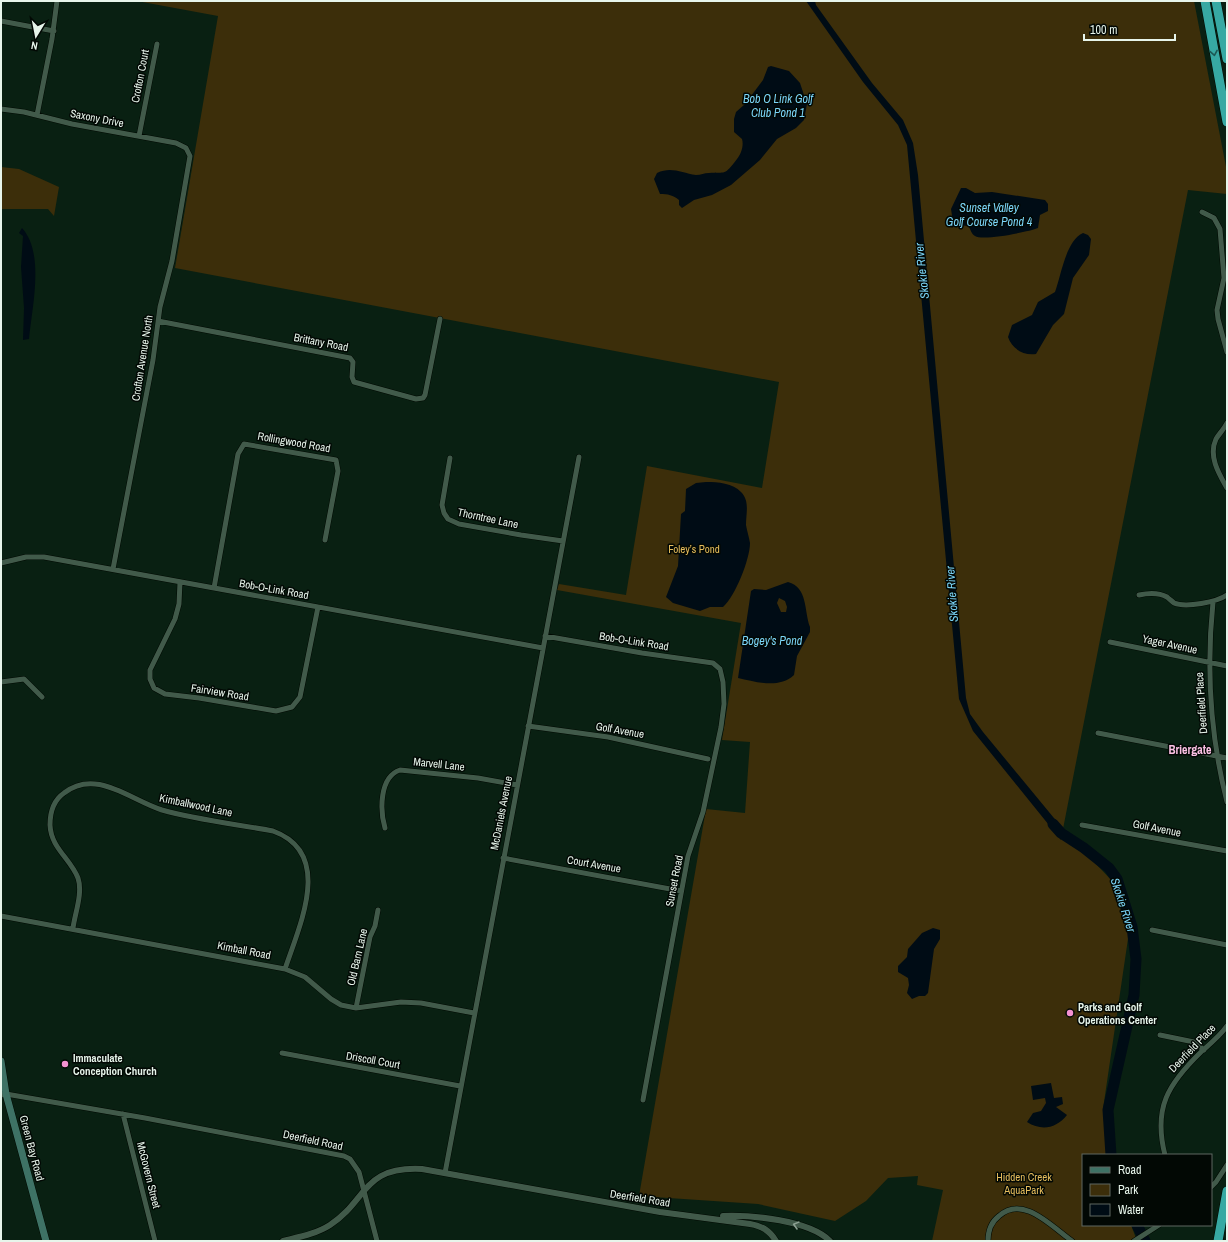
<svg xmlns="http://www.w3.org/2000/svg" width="1228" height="1242" font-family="'Archivo Narrow',sans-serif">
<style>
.green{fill:#3c2e0a}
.water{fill:#000c15;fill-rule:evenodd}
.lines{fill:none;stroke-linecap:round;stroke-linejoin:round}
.river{stroke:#000c15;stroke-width:11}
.minor-casing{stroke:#000902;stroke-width:6}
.tertiary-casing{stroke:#000902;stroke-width:7}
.secondary-casing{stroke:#000902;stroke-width:8}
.motorway-casing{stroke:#000902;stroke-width:10}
.minor{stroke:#415a4a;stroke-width:5}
.tertiary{stroke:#415a4a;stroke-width:6}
.secondary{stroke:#3e7265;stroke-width:7}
.motorway{stroke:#37a9a3;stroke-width:9}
.oneway{stroke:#1c5854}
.oneway2{stroke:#8ca092}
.poi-dot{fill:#f591d2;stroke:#020804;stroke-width:1.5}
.labels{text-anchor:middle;stroke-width:3;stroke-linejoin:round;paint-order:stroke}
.street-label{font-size:11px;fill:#e7f5eb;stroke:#020804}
.park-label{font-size:11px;fill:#e6bd5d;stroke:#020804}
.poi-label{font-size:11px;font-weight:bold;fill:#e7f5eb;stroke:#020804;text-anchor:start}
.water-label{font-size:12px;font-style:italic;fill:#7bd5f7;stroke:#020804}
.neighbourhood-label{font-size:12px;font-weight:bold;fill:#fac0e3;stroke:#020804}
</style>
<rect width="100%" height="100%" fill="#092012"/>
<path class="green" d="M137,1H1194L1227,172V194L1188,190L1063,829L1114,883L1129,932L1103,1109L1107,1155H1083V1225H1131L1137,1241H932L943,1190L917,1185L918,1176L888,1178L866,1201L835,1221L758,1204L639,1196L706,809L745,813L750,742L722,740L741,623L557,590L559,584L626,595L647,466L762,488L779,382L175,268L218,16Z
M1,167L19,169L59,187L54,216L48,209H1Z"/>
<path class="water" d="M806,1H815L816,5L872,83L903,120L913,143L918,175L966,698L970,714L983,732L1063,829L1061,840L973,731L959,699L907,145L898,125L863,82Z
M771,66L789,71L800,83L807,104L804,120L796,128L777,139L760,160L731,185L712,195L694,200L682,208L679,205V200C673,195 668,194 660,194L654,179L657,173C671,166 682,173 696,175C701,175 704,173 709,173C726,172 724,176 737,159C741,154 744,146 742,139L734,132V119L736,112L745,104L763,80L768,67Z
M961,188H966L975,193L992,192L1045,200L1048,204V211L1040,215L1038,228C1028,232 983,241 975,236C971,234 971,229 968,226L957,225L953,222L951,209Z
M22,228C45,253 32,307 29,339L23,340L24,308L21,267L23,236L19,233Z
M1083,233L1088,235L1091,239L1089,255L1073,278L1064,314L1053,325L1036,354C1024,356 1012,349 1008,337L1012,325L1032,315L1038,302L1055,292C1061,276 1066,240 1083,233Z
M706,482C718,482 733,483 741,492C750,501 746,513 746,525C747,531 749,537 750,543C750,559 735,597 723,607H710L700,611L673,603L666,597L678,566L681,514L685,511L686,489L696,483Z
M788,582C808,587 804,611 810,627V632L797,656L794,675C779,689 756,682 738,678L751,591L754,589L766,590ZM779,598L785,601L787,607L786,612H781L777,603Z
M933,928L940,930V939L934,949L928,993L925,996H919L912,999L907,993L909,985L908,978L898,972V966L907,957L908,949L922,933Z
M1051,1083L1054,1098L1062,1097L1063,1104L1056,1107L1067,1115C1056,1129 1041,1131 1027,1122L1033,1113L1041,1111L1046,1103L1045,1098L1033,1100L1031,1086Z"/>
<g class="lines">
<path class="river" d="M1053,824L1061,833L1084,848L1109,868L1117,879L1132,927L1136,959L1134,995L1108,1110L1111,1155
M1137,1225L1145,1241"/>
<defs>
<path id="minor" d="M1,21L54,31
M1,109L24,112L72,124L176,143L186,148L190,156L172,261L160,307L153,360L113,569
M37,115L52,39L57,1
M139,136L157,44
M1202,212L1214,218L1220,229L1224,278L1217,310L1218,319L1227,352
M158,321L350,358L353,362L352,377L354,382L416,399L423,398L425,395L440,319
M1227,423C1224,429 1219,434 1216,439C1208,456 1219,474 1227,488
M450,458L442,505L444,513L448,519L459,524L521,535L563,541
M1,563L26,557H44L543,648
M180,582L179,604L175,619L150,670V679L154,688L165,694L199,698L276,711L292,707L300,697L318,607
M214,588L238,454L244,444L336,460L338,471L325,540
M1139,595C1148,593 1158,592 1167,597C1169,599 1172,601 1174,603C1186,608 1217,602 1227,595
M1213,602C1206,670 1210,735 1227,802
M545,636L642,653L713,663L720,669L723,682L724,704L721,727L703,812L688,856L643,1100
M1110,642L1227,666
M1,682L24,679L42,697
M528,726L608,737L708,759
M1098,733L1227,758
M1082,825L1227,851
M385,828C380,811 379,777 400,770L478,778L517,785
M503,858L681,891
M1,916L285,969L305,977L331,999L341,1005L356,1008L401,1002L421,1003L474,1013
M73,928C75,913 83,893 78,878C70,858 51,848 50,825C50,812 54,800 64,793C96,768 130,800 162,810C198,820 236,824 273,831C334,853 300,924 285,969
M1152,930L1227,945
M356,1008L370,937L375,926L378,910
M1160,1035L1194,1042L1204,1050
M282,1053L460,1086
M1,1095L6,1094L145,1118L344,1156L350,1159L359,1172L377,1241
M123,1114L155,1241
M1165,1155C1153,1108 1168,1084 1201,1052C1210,1044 1220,1036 1227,1026
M445,1173L579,457
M1211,1187L1216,1182L1227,1165
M988,1241C988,1232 991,1222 999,1216C1023,1194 1052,1227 1072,1241
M1134,1241L1159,1225"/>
<path id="tertiary" d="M723,1216C752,1215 809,1220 830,1241
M283,1241C299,1237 316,1234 330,1225C368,1200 362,1166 422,1169L660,1212L750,1224C762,1226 769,1230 776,1241"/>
<path id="secondary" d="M1,1061L6,1094L46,1241"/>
<path id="motorway" d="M1205,1L1227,122
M1216,1L1227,59
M1218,1241L1227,1191"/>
</defs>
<use href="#minor" class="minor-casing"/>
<use href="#tertiary" class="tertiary-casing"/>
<use href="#secondary" class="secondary-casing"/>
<use href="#motorway" class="motorway-casing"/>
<use href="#minor" class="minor"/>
<use href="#tertiary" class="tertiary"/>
<use href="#secondary" class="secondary"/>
<use href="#motorway" class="motorway"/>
</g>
<defs><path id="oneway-chevron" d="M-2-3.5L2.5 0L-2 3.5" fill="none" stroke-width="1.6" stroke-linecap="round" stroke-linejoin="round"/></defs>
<use class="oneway" href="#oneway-chevron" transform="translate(1214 53) rotate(80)"/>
<use class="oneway2" href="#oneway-chevron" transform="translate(796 1225) rotate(-165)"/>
<g class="poi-dot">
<circle cx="1070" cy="1013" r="4"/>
<circle cx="65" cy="1064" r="4"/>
</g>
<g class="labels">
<g class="street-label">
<text transform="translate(140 76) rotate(-79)" y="4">Crofton Court</text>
<text transform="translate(97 118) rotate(11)" y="4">Saxony Drive</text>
<text transform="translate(321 342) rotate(11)" y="4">Brittany Road</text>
<text transform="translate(142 358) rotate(-81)" y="4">Crofton Avenue North</text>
<text transform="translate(294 442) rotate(10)" y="4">Rollingwood Road</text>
<text transform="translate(488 518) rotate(12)" y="4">Thorntree Lane</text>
<text transform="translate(274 589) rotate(10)" y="4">Bob-O-Link Road</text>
<text transform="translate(634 641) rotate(9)" y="4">Bob-O-Link Road</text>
<text transform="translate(1170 644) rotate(12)" y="4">Yager Avenue</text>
<text transform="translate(220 692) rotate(9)" y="4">Fairview Road</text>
<text transform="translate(1201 703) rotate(-94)" y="4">Deerfield Place</text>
<text transform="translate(620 730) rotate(10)" y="4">Golf Avenue</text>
<text transform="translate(439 764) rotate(6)" y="4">Marvell Lane</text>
<text transform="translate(196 805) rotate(12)" y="4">Kimballwood Lane</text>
<text transform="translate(501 813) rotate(-79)" y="4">McDaniels Avenue</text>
<text transform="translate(1157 828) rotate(11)" y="4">Golf Avenue</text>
<text transform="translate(594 864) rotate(10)" y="4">Court Avenue</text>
<text transform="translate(674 881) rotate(-79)" y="4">Sunset Road</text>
<text transform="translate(244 950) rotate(11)" y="4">Kimball Road</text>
<text transform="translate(357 957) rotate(-77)" y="4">Old Barn Lane</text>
<text transform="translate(1192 1048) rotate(-46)" y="4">Deerfield Place</text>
<text transform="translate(373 1060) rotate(10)" y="4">Driscoll Court</text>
<text transform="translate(313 1140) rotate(12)" y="4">Deerfield Road</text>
<text transform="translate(32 1148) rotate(75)" y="4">Green Bay Road</text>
<text transform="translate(149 1175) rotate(76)" y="4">McGovern Street</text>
<text transform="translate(640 1198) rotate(9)" y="4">Deerfield Road</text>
</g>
<g class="park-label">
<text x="694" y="553">Foley’s Pond</text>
<text x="1024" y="1181">Hidden Creek<tspan x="1024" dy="13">AquaPark</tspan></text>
</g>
<g class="poi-label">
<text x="1078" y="1011">Parks and Golf<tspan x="1078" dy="13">Operations Center</tspan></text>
<text x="73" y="1062">Immaculate<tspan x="73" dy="13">Conception Church</tspan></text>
</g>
<g class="water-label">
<text x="778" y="103">Bob O Link Golf<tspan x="778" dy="14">Club Pond 1</tspan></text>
<text x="989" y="212">Sunset Valley<tspan x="989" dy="14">Golf Course Pond 4</tspan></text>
<text transform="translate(922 271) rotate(-96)" y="4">Skokie River</text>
<text transform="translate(952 594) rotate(-94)" y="4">Skokie River</text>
<text x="772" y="645">Bogey's Pond</text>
<text transform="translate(1123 905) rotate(72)" y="4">Skokie River</text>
</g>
<g class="neighbourhood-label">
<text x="1190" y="754">Briergate</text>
</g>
</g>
<rect width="1228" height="1242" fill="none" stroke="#e7f5eb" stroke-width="4"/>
<rect x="1082" y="1154" width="130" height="72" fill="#020804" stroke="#5e6760"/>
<rect x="1090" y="1167" width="20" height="6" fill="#3e7265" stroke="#5e6760"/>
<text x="1118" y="1174" font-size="12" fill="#e7f5eb">Road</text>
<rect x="1090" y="1184" width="20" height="12" fill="#3c2e0a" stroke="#5e6760"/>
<text x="1118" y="1194" font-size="12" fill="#e7f5eb">Park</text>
<rect x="1090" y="1204" width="20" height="12" fill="#000c15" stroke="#5e6760"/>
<text x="1118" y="1214" font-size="12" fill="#e7f5eb">Water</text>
<g transform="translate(36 36) rotate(190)" stroke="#020804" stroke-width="3" paint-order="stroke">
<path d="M0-3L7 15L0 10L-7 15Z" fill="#e7f5eb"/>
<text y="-6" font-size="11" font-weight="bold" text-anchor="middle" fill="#e7f5eb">N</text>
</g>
<path d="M1084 34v6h91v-6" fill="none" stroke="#e7f5eb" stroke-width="2"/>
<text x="1090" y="34" font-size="12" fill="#e7f5eb" stroke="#020804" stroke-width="3" paint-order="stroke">100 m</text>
</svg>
